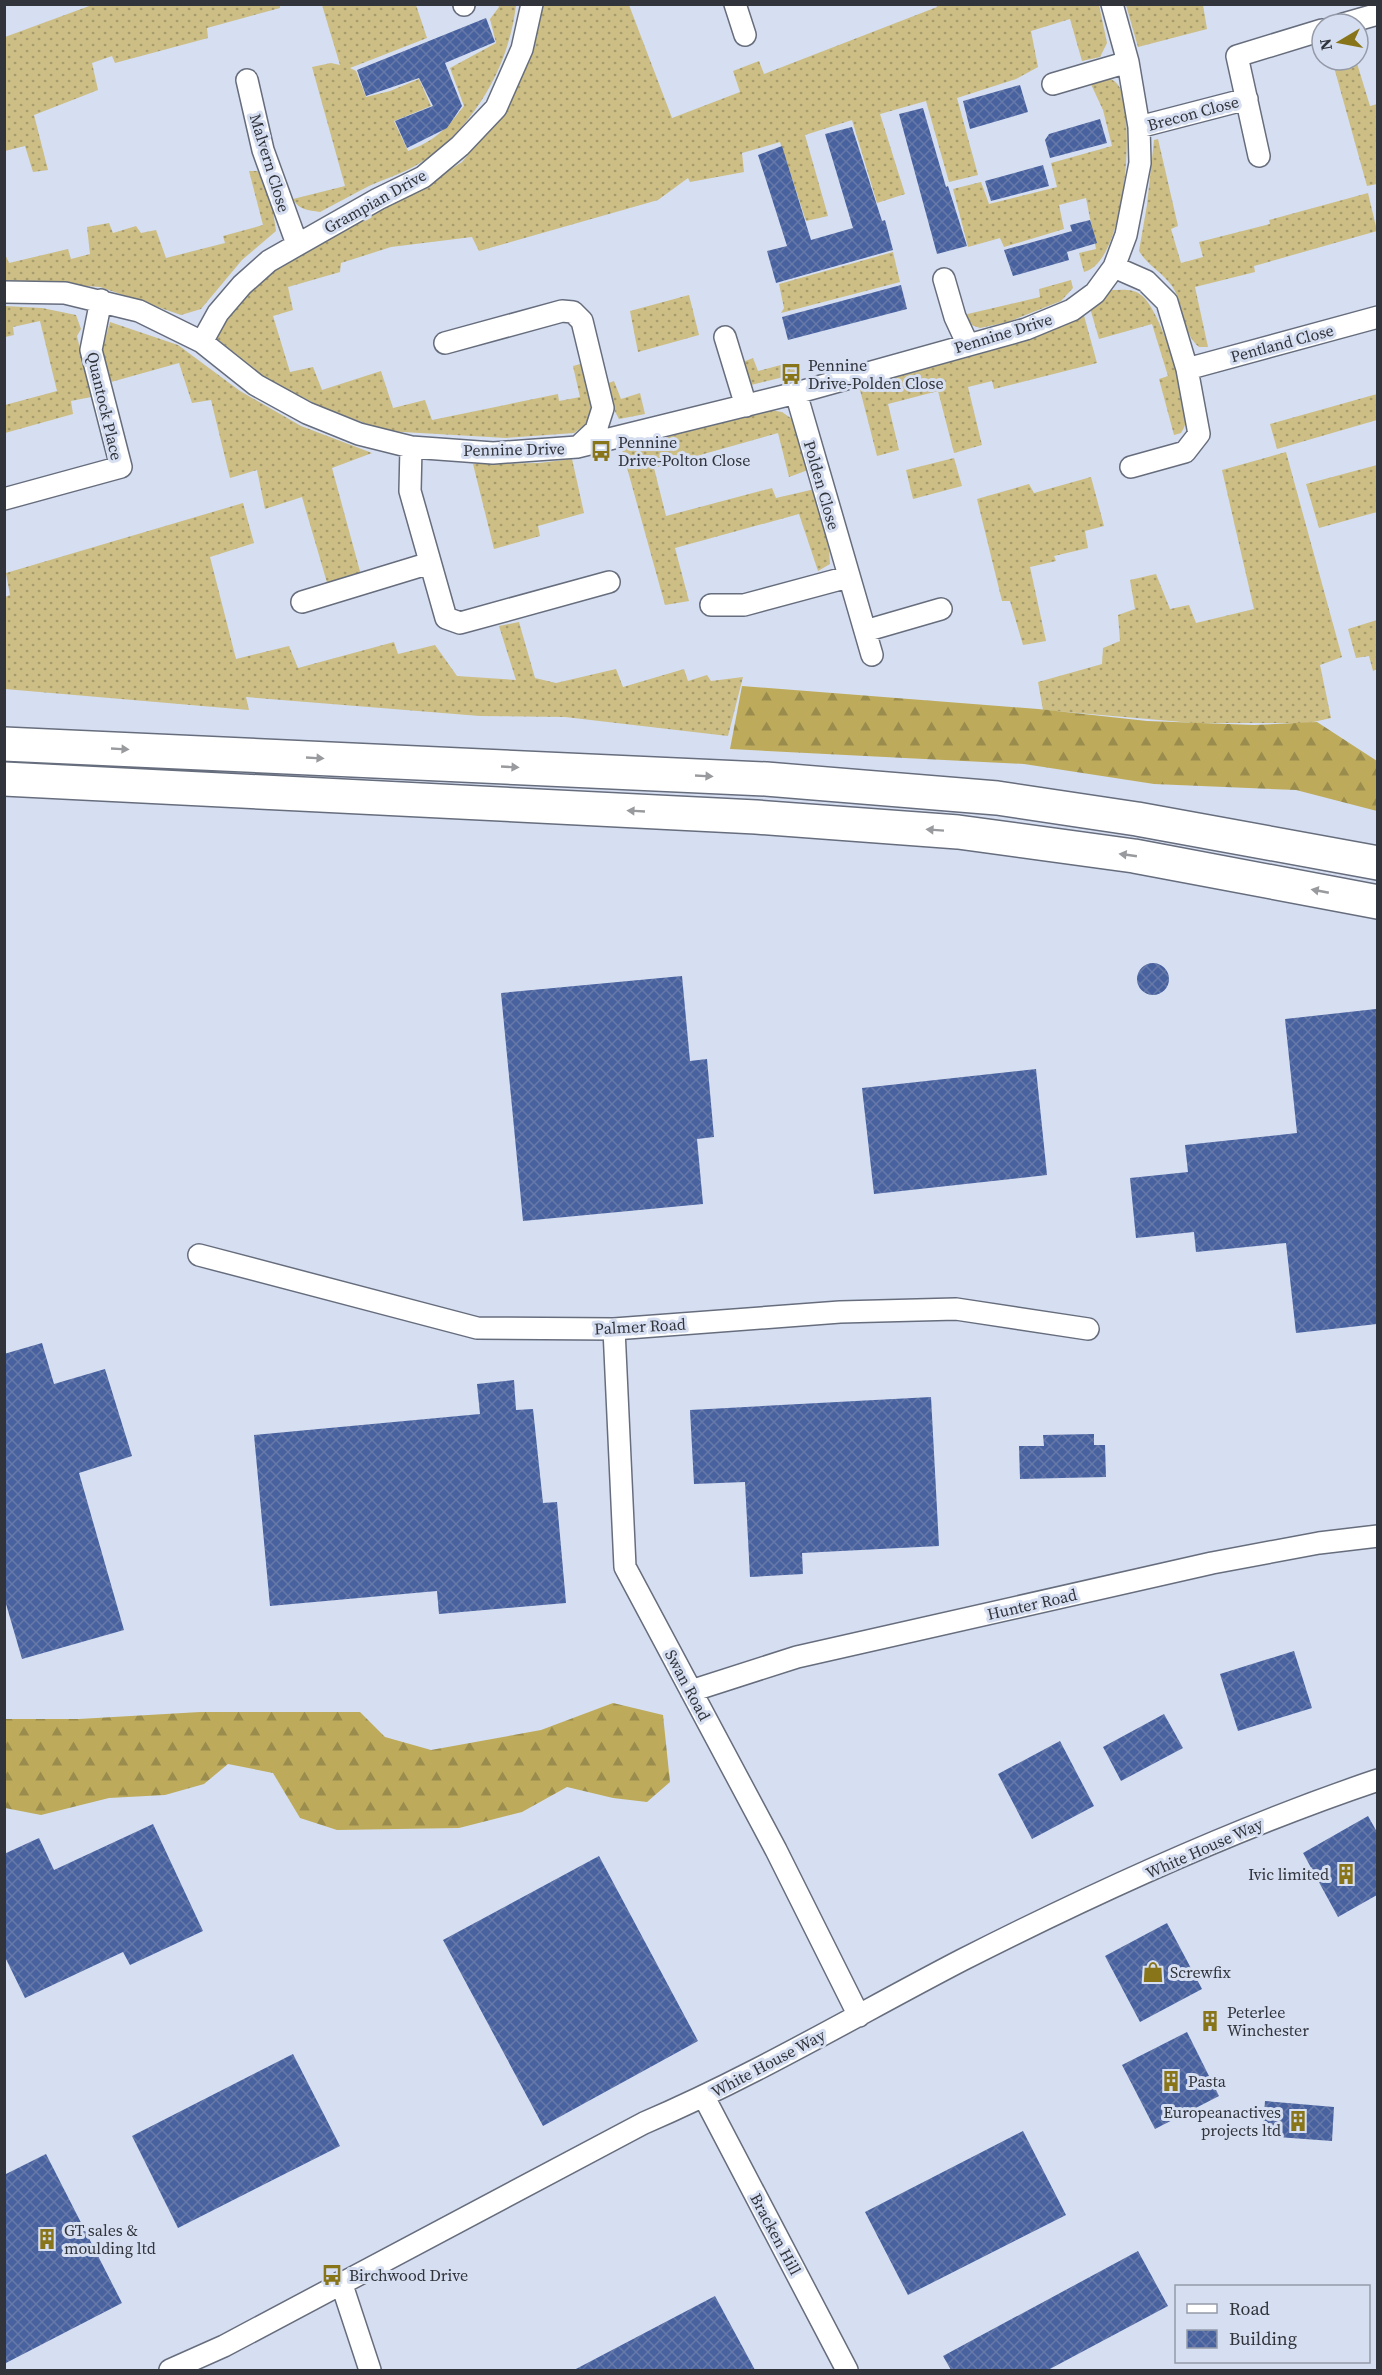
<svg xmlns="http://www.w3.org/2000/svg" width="1382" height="2375" font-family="'Source Serif 4',serif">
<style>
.grass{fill:url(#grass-dots)}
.forest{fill:url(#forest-firs)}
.building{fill:url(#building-cross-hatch)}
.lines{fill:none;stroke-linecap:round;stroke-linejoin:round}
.minor-casing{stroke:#666d7d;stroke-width:24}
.trunk-casing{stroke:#666d7d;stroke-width:36}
.minor{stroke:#fff;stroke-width:21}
.trunk{stroke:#fff;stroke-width:33}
.oneway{fill:#989a9d}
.labels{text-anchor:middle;stroke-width:6;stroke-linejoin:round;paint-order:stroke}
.street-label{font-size:16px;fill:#31343b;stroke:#d6def1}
.poi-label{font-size:16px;fill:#31343b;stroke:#d6def1;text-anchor:start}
</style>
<defs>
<pattern id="grass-dots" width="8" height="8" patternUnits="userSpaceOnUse" patternTransform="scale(1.5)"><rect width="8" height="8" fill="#ccbe84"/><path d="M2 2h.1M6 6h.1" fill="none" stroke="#a69b6d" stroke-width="1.8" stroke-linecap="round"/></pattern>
<pattern id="forest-firs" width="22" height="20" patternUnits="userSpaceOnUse" patternTransform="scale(1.5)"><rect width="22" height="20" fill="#bdab5b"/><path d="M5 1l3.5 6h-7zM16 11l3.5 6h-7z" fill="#9a8c4c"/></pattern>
<pattern id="building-cross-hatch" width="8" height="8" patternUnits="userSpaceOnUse" patternTransform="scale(1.5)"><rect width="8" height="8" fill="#48619f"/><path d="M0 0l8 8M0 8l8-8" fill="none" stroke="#6679a8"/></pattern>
</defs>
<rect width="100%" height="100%" fill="#d6def1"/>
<path class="grass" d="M92,5L280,4V8L207,28L208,38L115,63L112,56L92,63L98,90L34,115L48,170L33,172L25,146L5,151V37Z
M322,5H416L427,38L350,68L356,71L366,97L390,91L419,79L431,106L394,121L408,151C435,141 447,128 464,106L450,68L496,43L490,19L499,7L498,5H516C509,68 471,133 415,166C401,174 384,179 369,186C353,194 337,203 320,212C308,210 299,210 293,199L345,186L312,67L331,63L340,65Z
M542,5H629L672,118L740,92L733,71L759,61L764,74L937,7L936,5H1099L1107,43L1100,57L1082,61L1070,19L1031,31L1038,67L1016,79L957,98L978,175L949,182L926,101L880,114L905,194L877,203L852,120L805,135L828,216L806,221L780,142L742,153L744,172L690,182L688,178L658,200L479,251L472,237L391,247L341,263L340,272L288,287L293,310L273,316L290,372L313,367L322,390L381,371L393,408L425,400L432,420L558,394L559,401L580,397L573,366L584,363L595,412L586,424L574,433L506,438L386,431L324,408L265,378L215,337L238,301L283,264L312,245L427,184L462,162L502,113Z
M1126,5H1203L1207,29L1138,47Z
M1332,60H1356L1370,106L1377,104V184L1367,186Z
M1102,75C1109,78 1116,80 1120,88C1135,121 1126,262 1084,272L1079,253L1096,249L1086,198L1059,205L1064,229L1004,247L1000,238L968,247L953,189L981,182L989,204L1057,187L1051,163L1112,146L1103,110L1089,80Z
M1158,139L1178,226L1171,229L1181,263L1203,257L1199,242L1270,224L1269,220L1368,193L1377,231L1254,266L1255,272L1195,287L1208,347H1199C1181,332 1185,305 1172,286C1162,272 1147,265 1139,251L1147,205L1154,140Z
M249,171H258L273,211L276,231L242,260L201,309L181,315L100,287L5,280L4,252L9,263L68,249L71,259L90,254L87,227L109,223L113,233L136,226L141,233L156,230L166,258L225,243L223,236L263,225Z
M893,252L900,282L781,313L784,308L779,284Z
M1071,280L1073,288L1061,301L1008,322L980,328L963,322L959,316L1040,297L1039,289Z
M1110,290C1121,290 1133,288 1141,295C1161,310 1184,390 1186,416C1187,422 1184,428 1181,433L1174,435L1159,379L1168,376L1152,324L1099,339L1090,308Z
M689,295L699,335L638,352L630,311Z
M5,306L42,308L76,315L81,329L77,336L91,397L71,401L73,414L5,433V405L57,391L40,321L13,327L14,335L5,337Z
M1083,312L1097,363L994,389L992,381L968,387L982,445L954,453L938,391L888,404L899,450L877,456L859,386L1022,340Z
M110,322L178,345L240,391L301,426L372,453L332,468L361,575L328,586L302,497L265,509L257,470L230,478L211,400L192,403L179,363L111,382L101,353Z
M753,358L758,371L792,362L796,374L747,386L743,362Z
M614,381L621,399L640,393L645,414L619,419L613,408L606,384Z
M1377,394V420L1277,449L1270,424Z
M770,410L782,412L792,419L808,470L789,477L778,433L654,468L666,516L772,488L776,498L815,489L829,550L830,564L818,571L799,514L675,548L689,601L665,605L621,446L646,440L647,442Z
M1286,452L1342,657L1320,665L1331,718L1309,723H1194L1043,710L1038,682L1102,664L1103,648L1120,641L1118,615L1135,609L1130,580L1156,574L1170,609L1189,605L1196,623L1254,609L1222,470Z
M954,458L962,486L913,499L906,470Z
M572,459L584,513L538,526L540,536L494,549L473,464L539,463Z
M1377,465V512L1319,528L1306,484Z
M1091,477L1104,526L1085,531L1088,548L1054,556L1056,561L1030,567L1046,641L1023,645L1010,601H1002L977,499L1029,484L1034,493Z
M243,503L254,543L210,557L236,659L289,646L298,668L394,642L398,654L435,645L457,676L516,680L499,626L519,622L535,678L556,683L616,669L623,687L684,669L688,681L707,675L711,681L743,677L728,736L565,717L480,716L246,697L249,710L5,689V597L10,595L6,573Z
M1377,620V669L1373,671L1369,656L1356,658L1348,629Z"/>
<path class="forest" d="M742,686L1038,709L1147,721L1254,725L1317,722L1377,761V811L1296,790L1154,784L1024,764L730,749Z
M613,1703L663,1715L670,1782L647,1802L613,1798L567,1787L522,1812L459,1828L337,1830L300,1818L273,1773L228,1764L204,1784L165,1795L109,1798L41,1815L5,1808V1719H79L200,1712H360L385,1737L431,1750L541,1730Z"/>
<path class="building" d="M486,18L495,42L445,63L462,106L447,128L407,148L395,121L433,106L419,78L366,96L357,70Z
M1020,85L1028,112L970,129L963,101Z
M923,108L946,187L948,186L967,246L937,254L899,114Z
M1100,119L1107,143L1050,158L1045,140L1049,134Z
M852,127L882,221L885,220L893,250L776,283L767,251L787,246L758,155L782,146L811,240L853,228L825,134Z
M1043,165L1049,186L991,201L985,181Z
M1090,220L1097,243L1067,252L1069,260L1013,276L1004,250L1072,231L1070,225Z
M901,285L907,309L788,340L782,317Z
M1137 979a16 16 0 1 1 32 0a16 16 0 1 1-32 0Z
M682,976L690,1061L707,1059L714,1137L697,1139L703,1204L523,1221L501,993Z
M1376,1009L1377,1324L1296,1333L1286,1243L1196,1252L1194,1232L1136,1238L1130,1178L1188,1172L1185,1145L1297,1133L1285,1019Z
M1036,1069L1047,1175L874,1194L862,1088Z
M42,1343L54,1384L105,1369L132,1456L79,1473L124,1630L22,1659L4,1597V1354Z
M514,1380L516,1410L533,1409L543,1503L557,1502L566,1603L439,1614L437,1591L270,1606L254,1435L480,1414L477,1384Z
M931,1397L939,1546L802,1553L803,1574L750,1577L745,1482L694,1484L690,1410Z
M1094,1434V1445H1105L1106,1477L1020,1479L1019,1446H1044L1043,1435Z
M1294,1651L1312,1708L1238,1731L1220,1674Z
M1164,1714L1183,1748L1121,1781L1103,1747Z
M1060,1741L1094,1806L1032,1839L998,1774Z
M1368,1816L1377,1832V1895L1338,1917L1303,1853Z
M153,1824L203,1931L130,1965L123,1952L25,1998L4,1955V1854L39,1838L54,1870Z
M599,1856L698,2041L543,2126L443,1940Z
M1167,1923L1202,1989L1140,2022L1105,1956Z
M1187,2032L1219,2096L1155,2129L1122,2065Z
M293,2054L340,2146L178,2228L132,2136Z
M1265,2101L1334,2107L1332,2141L1262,2136Z
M1023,2131L1066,2215L908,2295L865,2212Z
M46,2154L122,2303L4,2364V2175Z
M1138,2251L1168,2306L1048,2370H951L943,2356Z
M715,2296L755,2370H574Z"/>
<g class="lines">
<defs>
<path id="minor" d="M464,4V5
M735,4L745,35
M1343,24L1378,14
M247,80L263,150L297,244
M1053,84L1128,62
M1139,127L1247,99
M1259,156L1237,56L1322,30
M1114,267L1146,281L1167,302L1187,369L1199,434L1185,452L1131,467
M944,279L955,317L968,345
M4,292L65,293L139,311L202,342L256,385L307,413L359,434L411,447L493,453L577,447L796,393L1026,329L1072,310L1095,293L1114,267L1126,235L1140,163L1139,127L1128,62L1112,4
M725,337L746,406
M202,342L218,313L242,285L269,261L378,199L423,177L460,146L496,108L522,49L532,4
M445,343L562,311L573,312L582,321L603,408L596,430L579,446
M1187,369L1378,317
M796,393L872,655
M411,447L410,491L446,618L460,623L609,582
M4,499L121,467L91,350L101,300
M302,602L430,563
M711,605H744L848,577
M865,631L941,609
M199,1255L477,1328L614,1329L840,1312L956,1309L1088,1329
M614,1329L625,1567L776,1850L859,2016
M691,1691L797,1657L1212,1563L1319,1543L1378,1536
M704,2097L847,2370
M341,2282L370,2370
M170,2370L224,2346L644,2123C754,2076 856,2015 962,1960C1096,1892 1235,1828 1378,1780"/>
<path id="trunk" d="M4,744L766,779L997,798L1137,819L1378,863
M4,779L756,817L958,832L1134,856L1378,902"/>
</defs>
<use href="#minor" class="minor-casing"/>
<use href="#trunk" class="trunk-casing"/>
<use href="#minor" class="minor"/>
<use href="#trunk" class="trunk"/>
</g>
<defs><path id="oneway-solid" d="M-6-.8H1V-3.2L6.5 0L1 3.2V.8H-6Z" transform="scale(1.5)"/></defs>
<g class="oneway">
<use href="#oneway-solid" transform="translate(120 749) rotate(3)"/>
<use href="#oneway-solid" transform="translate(315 758) rotate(3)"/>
<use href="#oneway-solid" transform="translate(510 767) rotate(3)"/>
<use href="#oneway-solid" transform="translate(704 776) rotate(3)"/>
<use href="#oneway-solid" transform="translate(636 811) rotate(-177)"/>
<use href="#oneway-solid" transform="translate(935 830) rotate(-176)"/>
<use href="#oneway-solid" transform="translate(1128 855) rotate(-172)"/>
<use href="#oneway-solid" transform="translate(1320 891) rotate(-169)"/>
</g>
<defs>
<symbol id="bus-bare" viewBox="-9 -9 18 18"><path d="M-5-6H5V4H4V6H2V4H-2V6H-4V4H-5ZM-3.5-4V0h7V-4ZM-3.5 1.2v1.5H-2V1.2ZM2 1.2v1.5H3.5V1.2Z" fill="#897519" stroke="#d6def1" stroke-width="2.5" paint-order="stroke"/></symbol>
<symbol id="building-bare" viewBox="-9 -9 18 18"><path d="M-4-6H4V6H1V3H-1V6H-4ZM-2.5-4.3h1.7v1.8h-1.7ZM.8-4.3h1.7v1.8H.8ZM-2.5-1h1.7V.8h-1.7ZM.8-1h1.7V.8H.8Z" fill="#897519" stroke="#d6def1" stroke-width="2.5" paint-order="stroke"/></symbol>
<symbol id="shop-bare" viewBox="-9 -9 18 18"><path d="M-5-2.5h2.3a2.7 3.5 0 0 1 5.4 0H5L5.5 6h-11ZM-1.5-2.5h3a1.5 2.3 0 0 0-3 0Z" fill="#897519" stroke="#d6def1" stroke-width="2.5" paint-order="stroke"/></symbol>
</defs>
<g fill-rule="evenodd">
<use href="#bus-bare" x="776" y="359" width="30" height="30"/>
<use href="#bus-bare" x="586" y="436" width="30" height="30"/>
<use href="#building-bare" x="1331" y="1859" width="30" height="30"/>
<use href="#shop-bare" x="1138" y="1957" width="30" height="30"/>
<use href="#building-bare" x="1195" y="2006" width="30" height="30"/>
<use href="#building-bare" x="1156" y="2066" width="30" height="30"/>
<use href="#building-bare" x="1283" y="2106" width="30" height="30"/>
<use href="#building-bare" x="32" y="2224" width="30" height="30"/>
<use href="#bus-bare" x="317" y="2260" width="30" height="30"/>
</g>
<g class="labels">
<g class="street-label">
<text transform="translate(1193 113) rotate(-15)" y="6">Brecon Close</text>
<text transform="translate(270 163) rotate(73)" y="6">Malvern Close</text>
<text transform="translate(375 201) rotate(-29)" y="6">Grampian Drive</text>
<text transform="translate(1003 333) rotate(-17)" y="6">Pennine Drive</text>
<text transform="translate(1282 343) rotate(-15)" y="6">Pentland Close</text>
<text transform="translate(105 406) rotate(77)" y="6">Quantock Place</text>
<text transform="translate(514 449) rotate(-1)" y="6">Pennine Drive</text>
<text transform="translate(822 485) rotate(74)" y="6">Polden Close</text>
<text transform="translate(640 1326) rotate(-3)" y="6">Palmer Road</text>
<text transform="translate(1032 1604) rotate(-13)" y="6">Hunter Road</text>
<text transform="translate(688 1685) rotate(62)" y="6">Swan Road</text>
<text transform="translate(1204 1848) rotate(-24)" y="6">White House Way</text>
<text transform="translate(768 2063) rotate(-28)" y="6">White House Way</text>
<text transform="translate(776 2234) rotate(62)" y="6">Bracken Hill</text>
</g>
<g class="poi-label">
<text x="808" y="371">Pennine<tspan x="808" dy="18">Drive-Polden Close</tspan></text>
<text x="618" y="448">Pennine<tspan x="618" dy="18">Drive-Polton Close</tspan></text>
<text x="1329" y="1880" text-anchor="end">Ivic limited</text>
<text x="1170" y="1978">Screwfix</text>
<text x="1227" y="2018">Peterlee<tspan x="1227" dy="18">Winchester</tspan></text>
<text x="1188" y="2087">Pasta</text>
<text x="1281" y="2118" text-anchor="end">Europeanactives<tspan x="1281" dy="18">projects ltd</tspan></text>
<text x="64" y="2236">GT sales &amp;<tspan x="64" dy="18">moulding ltd</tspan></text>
<text x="349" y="2281">Birchwood Drive</text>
</g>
</g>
<rect width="1382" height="2375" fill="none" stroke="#31343b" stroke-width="12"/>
<rect x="1175" y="2285" width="195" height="78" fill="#d6def1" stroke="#949aa8" stroke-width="1.5"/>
<rect x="1187" y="2304" width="30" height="9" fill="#ffffff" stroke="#949aa8" stroke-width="1.5"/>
<text x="1229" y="2315" font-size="18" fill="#31343b">Road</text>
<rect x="1187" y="2330" width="30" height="18" fill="url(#building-cross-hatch)" stroke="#949aa8" stroke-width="1.5"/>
<text x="1229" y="2345" font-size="18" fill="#31343b">Building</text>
<g transform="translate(1340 42) rotate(260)"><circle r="28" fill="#d6def1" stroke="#949aa8" stroke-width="1.5"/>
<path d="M0-4.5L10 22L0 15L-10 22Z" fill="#897519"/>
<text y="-9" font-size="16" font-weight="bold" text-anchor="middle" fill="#31343b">N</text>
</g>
</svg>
